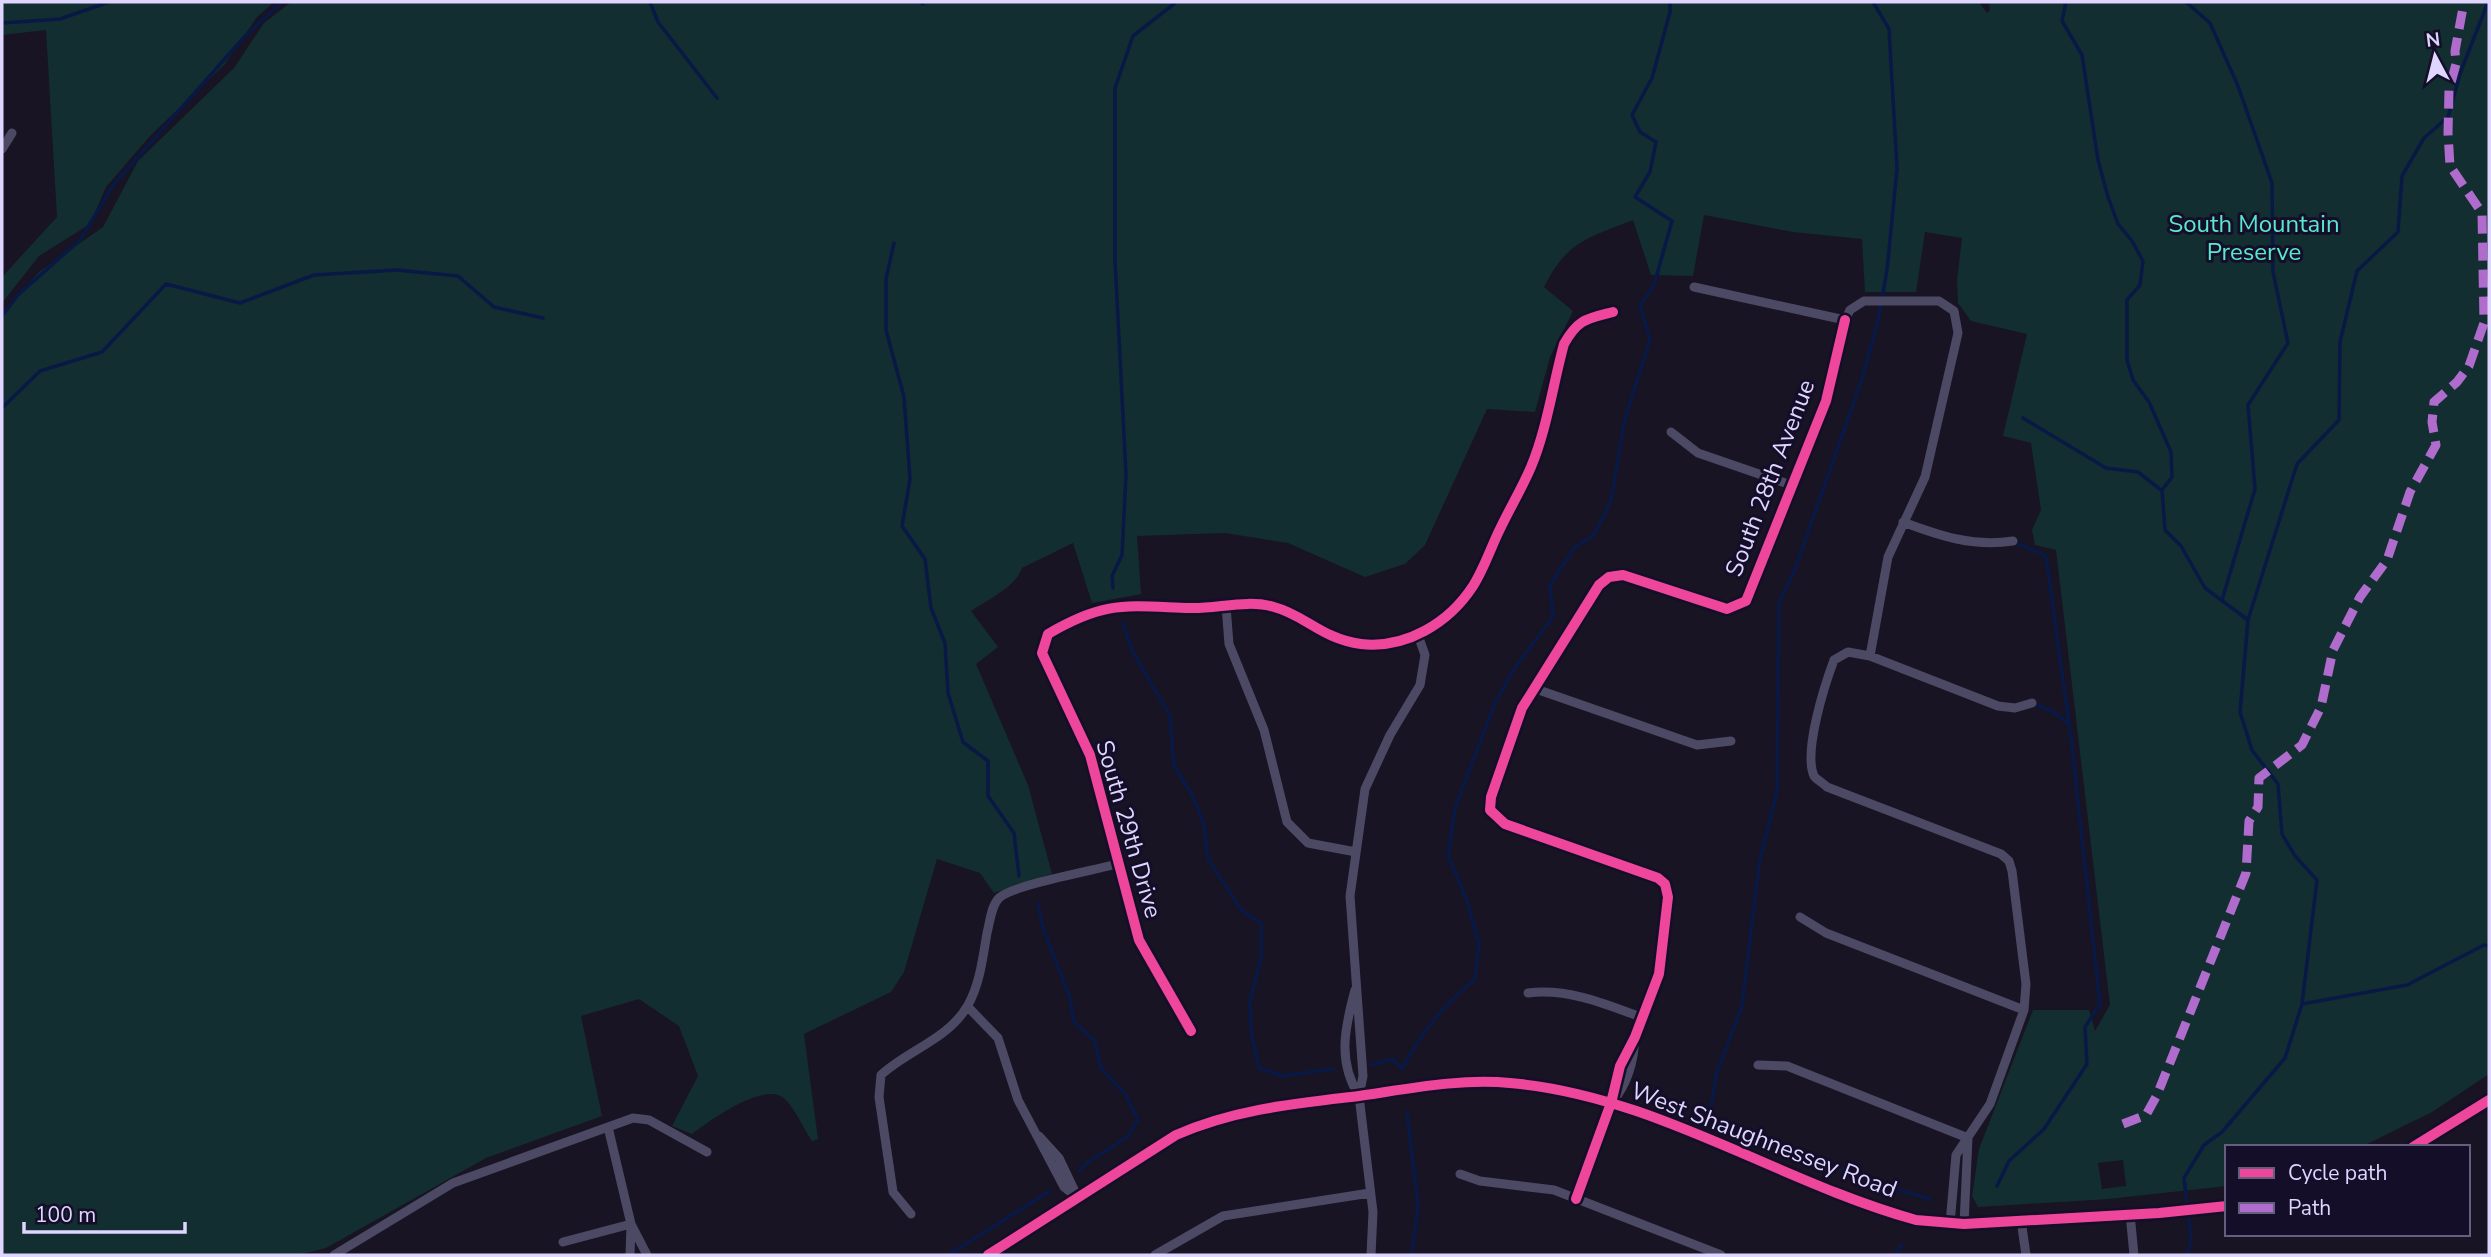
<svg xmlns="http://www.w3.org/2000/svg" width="2491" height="1257" font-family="'Nunito Sans',sans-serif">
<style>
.green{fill:#122e31;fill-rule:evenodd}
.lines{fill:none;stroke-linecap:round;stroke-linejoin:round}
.stream{stroke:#091946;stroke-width:3.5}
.minor{stroke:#4c4964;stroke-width:9}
.tertiary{stroke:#4c4964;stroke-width:10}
.quiet{stroke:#b06ccc;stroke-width:9;stroke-dasharray:18 9;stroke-linecap:butt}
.cycleway-casing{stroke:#150e29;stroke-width:15}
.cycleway{stroke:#ed469a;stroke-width:10}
.labels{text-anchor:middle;stroke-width:6;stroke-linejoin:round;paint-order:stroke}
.park-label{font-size:24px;fill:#59e8cf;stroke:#150e29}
.street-label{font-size:24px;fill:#ded6ff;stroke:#150e29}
</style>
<rect width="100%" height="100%" fill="#181423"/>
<path class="green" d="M2,2H274L257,17L224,65L150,136L106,187L90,224L39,256L2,303V277L57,217L46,30L2,35Z
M291,2H1979L1987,13L1990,10L1989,2H2489V1074L2432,1112L2361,1147H2227V1186L2108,1199L1978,1207L1972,1196L1979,1149L2033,1010H2089L2095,1031L2110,1005L2056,550L2035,545L2032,530L2041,510L2031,443L2003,436L2027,334L1971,321L1958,303L1957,280L1962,238L1925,232L1916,292H1865L1862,239L1793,232L1704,215L1693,276L1651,275L1633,220C1588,238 1567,241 1544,287L1573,311L1550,357L1535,412L1487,409L1425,545L1405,564L1365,577L1288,543L1225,533L1137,536L1141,594L1092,603L1073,543L1022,568C1016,587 987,600 971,611L998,647L976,664L1028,785L1052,874L994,893L980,873L937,859L904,972L891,992L804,1034L818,1139L812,1141C803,1128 796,1110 785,1099C765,1080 709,1121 692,1134L672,1126L698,1076L679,1026L639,999L581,1016L602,1116L486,1158L326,1248L298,1255H2V315L39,272L103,227L138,161L234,68L264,23ZM2123,1160L2126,1186L2102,1189L2098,1163Z"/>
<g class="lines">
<path class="stream" d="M650,2L658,22L717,98
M920,2L923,4
M1873,2L1889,29L1897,169L1887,270L1878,321L1861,382L1795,569L1779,603L1777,791L1759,864L1742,1006L1716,1075L1710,1116L1886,1186L1930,1199
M2066,2L2062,21L2082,55L2098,160L2108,197L2118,224L2132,241L2143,261L2140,285L2127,300V360L2133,380L2149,402L2171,452L2172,477L2162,490L2165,530L2181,546L2205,588L2248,620L2240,712L2252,750L2278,784L2282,834L2295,856L2317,880L2302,1004L2285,1058L2222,1132L2204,1145L2184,1178L2191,1238L2187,1255
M2186,2L2210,23L2238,86L2272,183L2273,272L2288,343L2248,405L2255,489L2222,600
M2,23L60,19L109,2
M894,243L886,279V330L904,397L910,479L902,526L925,559L931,608L945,643L948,693L963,742L988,761V796L1014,833L1019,876
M2,316L18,295L80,240L114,184L246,35L282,2
M2,408L40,371L102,352L166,284L240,303L314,275L397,270L458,276L494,307L543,318
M2023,418L2106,468L2138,472L2161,490
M1113,588L1112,576L1122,555L1126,474L1115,261V88L1133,36L1175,3
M2248,620L2297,464L2339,420L2340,342L2357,271L2398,232L2402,176L2424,138L2448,117L2461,71L2488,2
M1123,623L1132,650L1170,716L1174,766L1191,793L1204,824L1208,859L1242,911L1261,923V958L1250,1001L1251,1031L1259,1068L1282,1076L1333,1069
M2034,704L2052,711L2069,724
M1038,904L1043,928L1070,998L1074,1022L1095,1041L1101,1068L1126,1095L1138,1120L1127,1137L1084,1165L1080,1171
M2302,1004L2407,985L2484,945L2489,946
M1371,1065L1393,1059L1402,1069C1421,1032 1443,1006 1475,979L1479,943L1466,898L1448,856L1455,808L1494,705L1514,669L1553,617L1550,585L1574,548L1594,535L1611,501L1624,422L1650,340L1640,305L1654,285L1672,221L1635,197L1650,172L1656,142L1640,132L1632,115L1652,78L1670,12V2
M1407,1112L1418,1204L1412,1255
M1997,1186L2009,1161L2044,1129L2087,1064L2085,1027L2100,1004L2071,738L2046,556L2014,542
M948,1255L1050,1191
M1895,1255L1902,1244"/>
<path class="minor" d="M2,149L12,133
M1694,287L1845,320L1850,310L1864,301H1939L1954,311L1958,333L1925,477L1888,557L1870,656
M1671,432L1698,453L1794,486
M1903,522C1940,536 1973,547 2013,541
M1226,606L1229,644L1264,730L1287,822L1308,843L1356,852
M1533,688L1697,745L1731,741
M1800,917L1826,933L2024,1010
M1355,990C1345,1027 1337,1061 1359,1096
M1528,993C1568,988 1606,1004 1643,1018
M968,1007L998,1038L1018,1100L1064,1187L1078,1198
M1191,1031L1139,940L1090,755L1042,653L1048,634C1106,600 1126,606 1190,608C1217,609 1247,599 1274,607C1305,615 1322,639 1361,644C1406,649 1449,623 1473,586C1484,569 1491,547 1500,529C1510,508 1522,488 1531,467C1547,429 1553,384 1564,344C1578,319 1586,319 1613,312
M1758,1065L1787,1066L1968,1138
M1613,1101C1628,1083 1634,1061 1635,1037
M608,1127L631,1224L647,1255
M1039,1136L1059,1158L1078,1198
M1460,1174L1480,1181L1554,1190L1721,1255
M1576,1199L1611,1103L1620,1066L1635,1037L1659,974L1668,897L1665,884L1658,878L1505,824L1490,810L1491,797L1522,708L1599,585L1609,577L1623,575L1727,609L1746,601L1826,401L1845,320
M911,1214L893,1192L879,1097L881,1075C908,1050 949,1039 968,1005C980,984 983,956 987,933C990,922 991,906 999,898C1012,885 1095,870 1117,864
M2130,1214L2134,1255
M2021,1220L2026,1255
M1950,1224L1956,1155L1990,1104L2024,1010L2026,984L2012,871L2009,861L2001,854L1827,787C1823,783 1817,780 1814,776C1803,752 1825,684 1834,660L1848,652L1870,656L1998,706L2015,708L2032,703
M1964,1224L1968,1138
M563,1242L631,1224
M334,1255L453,1183L633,1118L649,1120L707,1152
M630,1255L631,1226
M1155,1255L1223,1216L1370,1193
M1371,1255L1373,1212L1359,1096L1363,1076L1350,896L1365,789L1390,735L1420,685L1425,655L1418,635"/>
<path class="tertiary" d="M2413,1147L2489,1100
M988,1255L1176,1135C1233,1110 1291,1104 1351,1097C1403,1090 1457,1078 1510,1083C1654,1095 1779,1182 1916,1220L1964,1224L2159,1213L2227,1206"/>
<path class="quiet" d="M2123,1124L2146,1115L2157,1095L2246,873L2249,821L2258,807L2259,778L2302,745L2321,707L2333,650L2360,597L2387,560L2410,492L2436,445L2432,422L2434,402L2457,382L2469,366L2484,323L2482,213L2450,166L2448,133L2449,90L2456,64L2455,51L2464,2"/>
<defs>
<path id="cycleway" d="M1191,1031L1139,940L1090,755L1042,653L1048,634C1106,600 1126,606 1190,608C1217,609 1247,599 1274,607C1305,615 1322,639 1361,644C1406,649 1449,623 1473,586C1484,569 1491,547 1500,529C1510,508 1522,488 1531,467C1547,429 1553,384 1564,344C1578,319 1586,319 1613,312
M2413,1147L2489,1100
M1576,1199L1611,1103L1620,1066L1635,1037L1659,974L1668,897L1665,884L1658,878L1505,824L1490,810L1491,797L1522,708L1599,585L1609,577L1623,575L1727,609L1746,601L1826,401L1845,320
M988,1255L1176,1135C1233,1110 1291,1104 1351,1097C1403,1090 1457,1078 1510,1083C1654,1095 1779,1182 1916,1220L1964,1224L2159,1213L2227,1206"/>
</defs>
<use href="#cycleway" class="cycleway-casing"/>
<use href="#cycleway" class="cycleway"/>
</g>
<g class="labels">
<g class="park-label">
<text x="2254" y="232">South Mountain<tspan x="2254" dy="28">Preserve</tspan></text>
</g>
<g class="street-label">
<text transform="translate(1770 478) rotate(-69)" y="8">South 28th Avenue</text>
<text transform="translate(1129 829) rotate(74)" y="8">South 29th Drive</text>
<text transform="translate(1764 1140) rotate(21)" y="8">West Shaughnessey Road</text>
</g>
</g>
<rect width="2491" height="1257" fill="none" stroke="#ded6ff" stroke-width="7"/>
<rect x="2225" y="1145" width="245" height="91" fill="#150e29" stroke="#655e7f" stroke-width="2"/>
<rect x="2239" y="1168" width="35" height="10" fill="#ed469a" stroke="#655e7f" stroke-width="2"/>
<text x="2288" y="1180" font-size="21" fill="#ded6ff">Cycle path</text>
<rect x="2239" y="1203" width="35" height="10" fill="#b06ccc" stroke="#655e7f" stroke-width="2"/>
<text x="2288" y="1215" font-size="21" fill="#ded6ff">Path</text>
<g transform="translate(2435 56) rotate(353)" stroke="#150e29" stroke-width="5" paint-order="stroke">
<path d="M0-5L12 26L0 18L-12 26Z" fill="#ded6ff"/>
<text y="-10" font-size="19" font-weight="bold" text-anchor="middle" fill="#ded6ff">N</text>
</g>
<path d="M24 1222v10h161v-10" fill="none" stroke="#ded6ff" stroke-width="3.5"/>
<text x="35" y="1222" font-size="21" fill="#ded6ff" stroke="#150e29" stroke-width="5" paint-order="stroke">100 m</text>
</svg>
